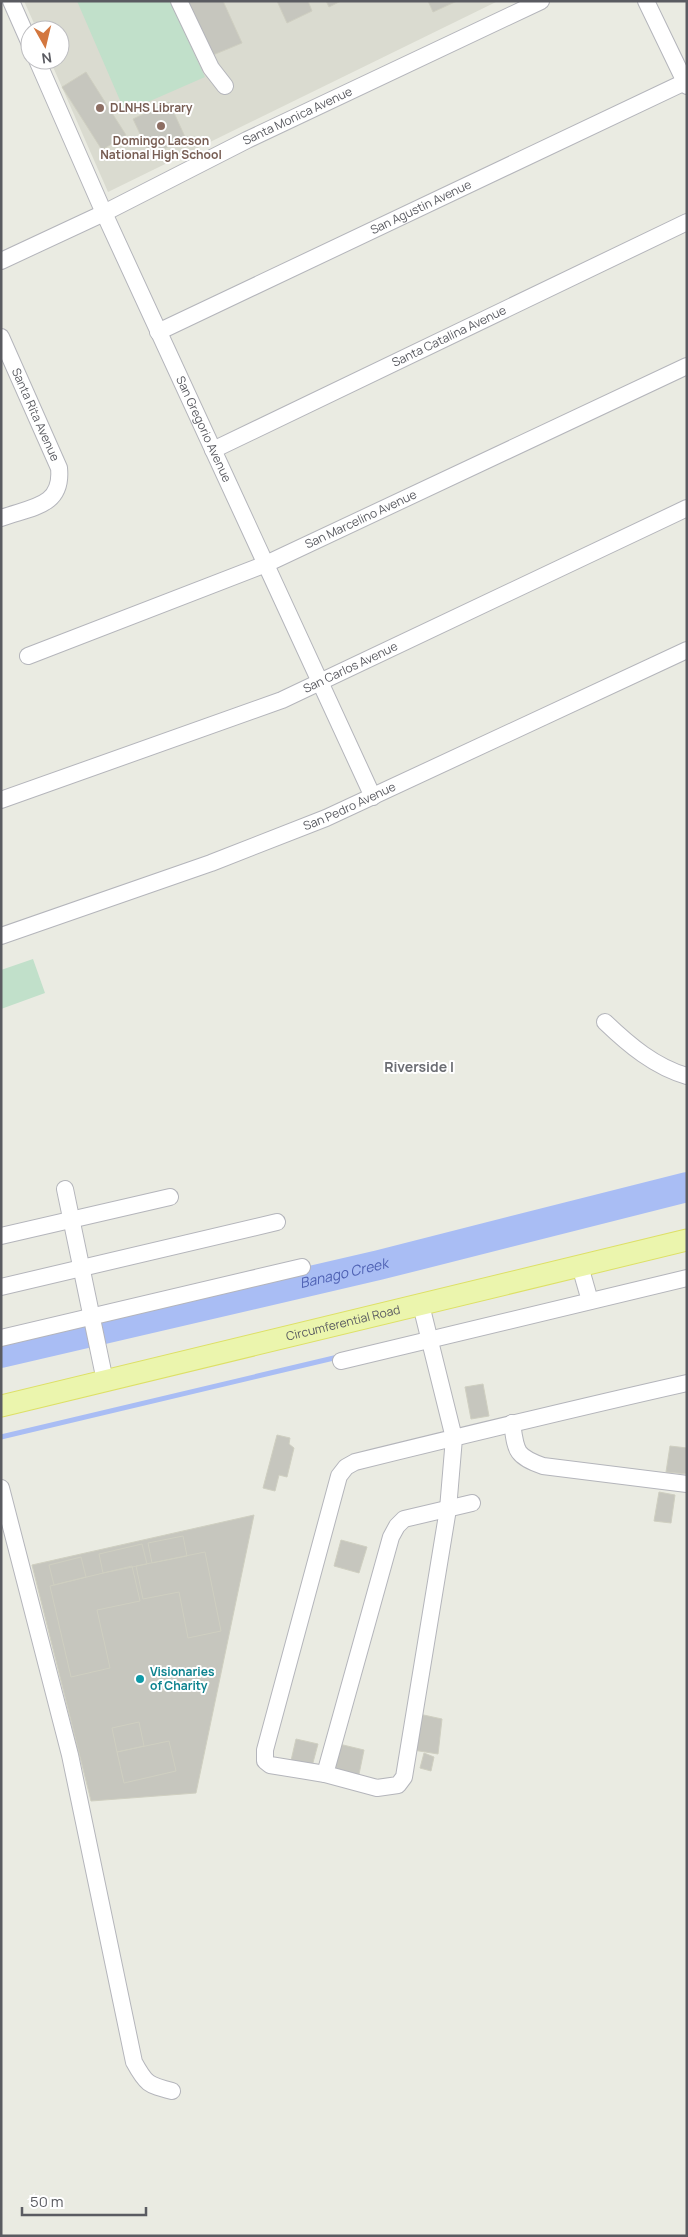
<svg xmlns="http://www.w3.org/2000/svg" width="688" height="2237" font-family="Manrope,sans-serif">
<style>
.education{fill:#dadbd0}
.green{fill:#c1e0ca}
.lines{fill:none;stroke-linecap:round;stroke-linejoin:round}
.stream{stroke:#a9bdf4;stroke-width:5}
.river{stroke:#a9bdf4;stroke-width:30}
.building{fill:#c6c6be;stroke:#cfcfc1}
.minor-casing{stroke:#b4b5bb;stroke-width:18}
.major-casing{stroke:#dde066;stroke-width:23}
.minor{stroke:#fff;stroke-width:16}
.major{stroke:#ebf5ad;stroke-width:21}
.education-dot{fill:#8d6e63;stroke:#fff;stroke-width:2}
.culture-dot{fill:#0f9aa8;stroke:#fff;stroke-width:2}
.labels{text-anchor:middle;stroke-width:4;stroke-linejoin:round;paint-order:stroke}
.education-label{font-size:12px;font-weight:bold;fill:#785e54;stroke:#fff;text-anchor:start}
.street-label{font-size:12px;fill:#5a5b61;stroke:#fff}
.culture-label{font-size:12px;font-weight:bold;fill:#0d838f;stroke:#fff;text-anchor:start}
.neighbourhood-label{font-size:14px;font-weight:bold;fill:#6b6d73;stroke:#fff}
.water-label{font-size:14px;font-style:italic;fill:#4f62b4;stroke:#fff}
</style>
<rect width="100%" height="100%" fill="#eaebe2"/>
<path class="education" d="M24,1H498L108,192L50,60H60V30H37Z"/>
<path class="green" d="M77,1H170L205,77L125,112Z
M33,959L45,993L1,1009V970Z"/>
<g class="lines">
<path class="stream" d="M1,1437L338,1357"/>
<path class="river" id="s1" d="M1,1353L379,1265L687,1187"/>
</g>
<path class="building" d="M188,1H223L242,43L213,55Z
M277,1H308L312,11L287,23Z
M326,1H341L329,7Z
M428,1H457L433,12Z
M86,72L126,135L102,150L62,87Z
M169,102L186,139L150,155L133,119Z
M483,1384L489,1416L471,1419L465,1387Z
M277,1435L290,1438L289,1444L294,1448L287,1477L279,1475L275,1491L263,1488Z
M670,1446L687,1448V1474L666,1472Z
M659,1492L675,1495L671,1523L654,1521Z
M254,1515L196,1793L91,1801L32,1565Z
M183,1536L187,1556L152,1563L148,1543Z
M341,1540L367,1547L359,1573L334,1566Z
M142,1544L147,1564L103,1573L99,1554Z
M205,1552L221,1631L188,1638L179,1592L143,1599L136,1566Z
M81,1557L86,1577L54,1585L49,1565Z
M132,1566L140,1601L97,1610L110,1668L71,1677L50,1586Z
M419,1714L442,1719L438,1754L413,1750Z
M139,1722L144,1746L117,1752L112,1728Z
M296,1739L318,1744L311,1770L290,1765Z
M169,1741L176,1771L124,1783L117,1752Z
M339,1744L364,1750L358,1779L333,1773Z
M424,1753L434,1757L431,1771L420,1768Z"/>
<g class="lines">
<defs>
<g id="minor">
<path d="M11,1L30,44"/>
<path d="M179,1L211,68L225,86"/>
<path d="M646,1L687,86"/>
<path id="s2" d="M37,60L104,213L373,797"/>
<path id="s3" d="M1,261L104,213L247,140L541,1"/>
<path id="s4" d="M158,332L685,82"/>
<path id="s5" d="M1,337L59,468C63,507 31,507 1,518"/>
<path id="s6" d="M213,450L687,222"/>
<path id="s7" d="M28,656L266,564L687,366"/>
<path id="s8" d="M1,800L282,700L687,508"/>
<path id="s9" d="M1,936L211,863L326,818L687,650"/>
<path d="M605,1022C629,1045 655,1067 687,1076"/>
<path d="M65,1189L105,1381"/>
<path d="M1,1236L170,1197"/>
<path d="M580,1266L590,1301"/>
<path d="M1,1287L277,1222"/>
<path d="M421,1305L454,1438L448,1509L404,1777L398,1785L377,1788L325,1774L270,1765L265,1761V1750L339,1476L346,1467L355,1462C465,1435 576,1408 687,1383"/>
<path d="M1,1338L302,1267"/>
<path d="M341,1361L687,1278"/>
<path d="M512,1423C516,1451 515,1456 543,1466L687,1484"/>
<path d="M1,1488L70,1755L134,2062C146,2084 148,2085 172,2091"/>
<path d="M325,1774L391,1537L397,1526L404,1519L472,1503"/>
</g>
<g id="major">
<path id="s10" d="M1,1406L687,1240"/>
</g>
</defs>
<use href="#minor" class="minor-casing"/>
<use href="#major" class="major-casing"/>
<use href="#minor" class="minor"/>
<use href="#major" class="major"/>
</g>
<g class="education-dot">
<circle cx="100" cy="108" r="5"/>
<circle cx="161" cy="126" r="5"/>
</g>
<circle class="culture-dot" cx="140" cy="1679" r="5"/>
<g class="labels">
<g class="education-label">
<text x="110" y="112">DLNHS Library</text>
<text x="161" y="145" text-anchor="middle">Domingo Lacson<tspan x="161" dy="14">National High School</tspan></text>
</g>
<g class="street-label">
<text dy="4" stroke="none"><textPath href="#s3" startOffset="330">Santa Monica Avenue</textPath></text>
<text dy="4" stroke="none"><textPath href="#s4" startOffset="291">San Agustin Avenue</textPath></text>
<text dy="4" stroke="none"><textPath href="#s6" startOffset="262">Santa Catalina Avenue</textPath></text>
<text dy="4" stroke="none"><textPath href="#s5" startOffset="85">Santa Rita Avenue</textPath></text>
<text dy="4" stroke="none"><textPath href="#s2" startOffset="405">San Gregorio Avenue</textPath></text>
<text dy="4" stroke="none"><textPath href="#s7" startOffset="360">San Marcelino Avenue</textPath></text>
<text dy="4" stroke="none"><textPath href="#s8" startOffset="374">San Carlos Avenue</textPath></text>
<text dy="4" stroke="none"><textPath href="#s9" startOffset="372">San Pedro Avenue</textPath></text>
<text dy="4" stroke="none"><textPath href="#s10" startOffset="352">Circumferential Road</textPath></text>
</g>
<g class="culture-label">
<text x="150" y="1676">Visionaries<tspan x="150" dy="14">of Charity</tspan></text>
</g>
<g class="neighbourhood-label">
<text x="419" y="1072">Riverside I</text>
</g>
<g class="water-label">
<text dy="5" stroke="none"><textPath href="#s1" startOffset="352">Banago Creek</textPath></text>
</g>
</g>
<rect width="688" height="2237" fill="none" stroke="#5a5b61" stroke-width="5"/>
<g transform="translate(45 45) rotate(172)"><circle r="24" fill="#ffffff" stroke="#bdbdc0"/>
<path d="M0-4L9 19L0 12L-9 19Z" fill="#d3773f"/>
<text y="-8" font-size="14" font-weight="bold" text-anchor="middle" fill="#5a5b61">N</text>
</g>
<path d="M22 2207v8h124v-8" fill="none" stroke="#5a5b61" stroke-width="2.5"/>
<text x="30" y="2207" font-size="15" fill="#5a5b61" stroke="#ffffff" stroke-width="4" paint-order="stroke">50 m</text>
</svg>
